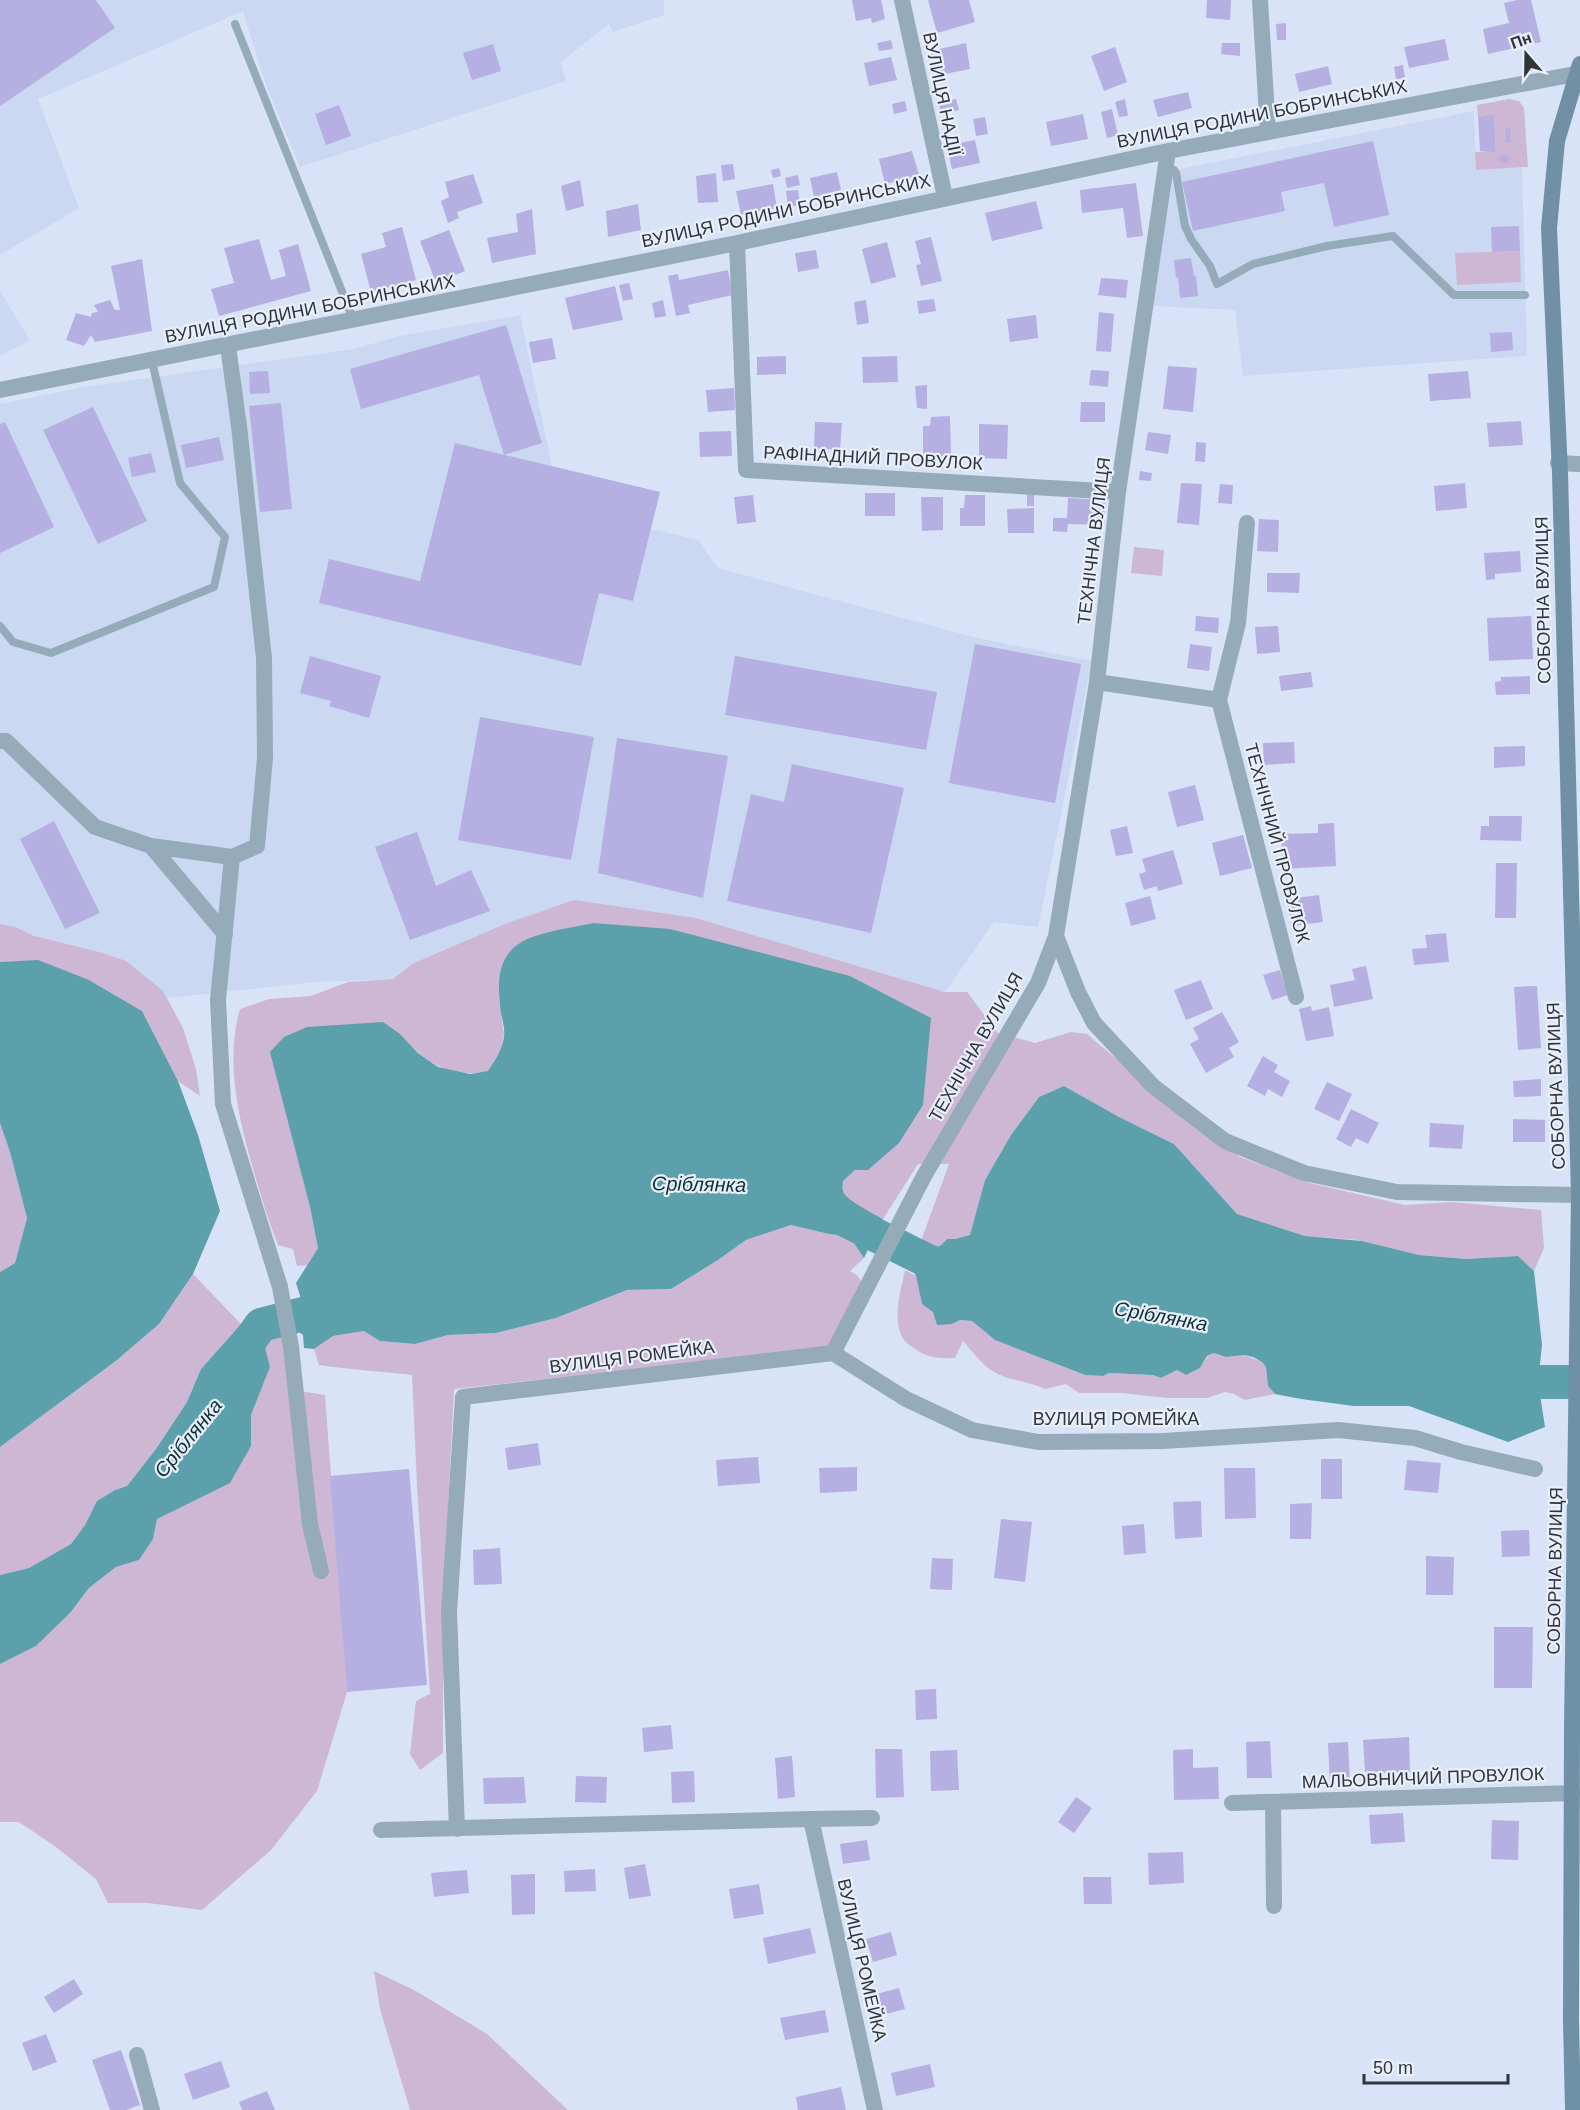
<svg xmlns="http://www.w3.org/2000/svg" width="1580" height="2110" font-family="Arial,sans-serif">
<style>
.built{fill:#cad8f2}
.green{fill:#cdb7d5}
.water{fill:#5ca0ac}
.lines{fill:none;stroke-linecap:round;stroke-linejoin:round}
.river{stroke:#5ca0ac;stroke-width:34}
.building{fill:#b5afe2}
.service{stroke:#95abba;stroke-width:8}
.minor{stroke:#95abba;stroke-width:16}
.secondary{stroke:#6f90a5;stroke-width:16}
.labels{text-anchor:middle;stroke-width:4.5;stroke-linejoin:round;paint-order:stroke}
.street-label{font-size:18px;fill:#30343b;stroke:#e9f0fc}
.water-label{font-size:20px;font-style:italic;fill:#0e3136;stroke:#e9f0fc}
</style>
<rect width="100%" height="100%" fill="#d8e3f7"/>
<path class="built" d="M0,0H664V15L613,32L609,24L561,62L566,81L300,167L265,82L243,11L38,99L79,208L0,255Z
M1474,111L1476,170L1522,168L1527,356L1243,376L1235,310L1153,306L1171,174L1180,173V169Z
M0,291L30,340L0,356Z
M520,315L552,466L660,492L651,529L698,540L718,568L977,638L1092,661L1038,927L994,922L945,992L696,918L574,901L412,964L393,979L316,982L157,999L0,954V404L84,387L354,349L400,336Z"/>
<path class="green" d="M1509,99L1519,101L1524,108L1528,167L1476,170L1475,152L1496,151L1494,116L1478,117L1477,105Z
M1520,251L1521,282L1457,285L1455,253Z
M1134,547L1164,550L1162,576L1131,573Z
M574,900L696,918L945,992H967L998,1033L1035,1043L1071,1032L1087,1034L1184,1116L1240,1157L1310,1183L1405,1205L1452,1202L1541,1210L1544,1248L1534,1271L1518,1256L1466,1259L1419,1255L1358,1240L1305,1236L1237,1214L1174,1144L1119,1117L1064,1086L1039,1097L1011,1135L985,1180L970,1236L955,1239H947L940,1246L929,1247L921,1241L949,1164H918L883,1219C874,1215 844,1199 843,1191C842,1187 843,1184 843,1181L855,1170L593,923L540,935L518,944L499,999L504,1034L501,1050L489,1071C448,1079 427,1063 400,1034L284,1037L271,1052L310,1207L318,1248L307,1265L297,1266L293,1249L278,1245C269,1222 262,1200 255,1176C240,1122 224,1065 240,1009L269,999L311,996L348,982L393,979L412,964L505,924Z
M0,924L15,927L34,936L99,952L126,961L163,991L183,1028L196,1069L200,1096L178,1081L142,1011L89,980L38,961L0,962Z
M0,1123L10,1152L27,1218L15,1263L0,1272Z
M792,1225L829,1234L849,1236L864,1258L850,1271L858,1276L863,1285L829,1348L454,1389L443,1610V1753L420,1770L410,1754L416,1701L430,1694L417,1486L412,1375C381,1371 350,1370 319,1365L314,1349L333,1336L364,1331L381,1341L415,1344L448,1335L496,1333L556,1318L627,1290L671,1289L718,1260L746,1240Z
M905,1270L916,1276L922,1304L952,1324L960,1320L972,1321L995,1340L1085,1375L1103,1376L1109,1373L1153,1375L1161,1378L1177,1370L1186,1375L1200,1368L1208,1356L1214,1353L1226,1357L1244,1355L1262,1362L1266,1367L1268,1386L1275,1394L1245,1400L1234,1394L1225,1392L1207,1398H1168L1121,1393H1079L1066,1384L1045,1389C1028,1381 1010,1381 994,1372C983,1366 972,1351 963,1341L955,1358C939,1359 928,1358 915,1349C911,1346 906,1343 904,1340C891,1319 901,1292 905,1270Z
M193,1274L241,1324L201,1369L187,1402L156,1449L127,1486L115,1490L97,1501L85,1525L71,1544L29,1568L0,1575V1447L117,1360L159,1324Z
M270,1330L285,1338L288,1389L325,1395L347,1692L317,1791L271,1850L202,1910L148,1903H108L96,1879L56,1847L19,1822H0V1664L36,1646L70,1613L89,1588L116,1567L139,1560L153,1539L157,1519L181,1506L251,1446V1415L270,1367L264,1343Z
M374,1971L416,1991L487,2034L568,2110H410L380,2009Z"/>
<path class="water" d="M593,923L670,929L850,976L931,1018L923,1105L899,1143L868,1170H855L843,1181C843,1184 842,1187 843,1191C844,1199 874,1214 883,1219L864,1258L849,1236L829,1234L791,1225L746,1240L718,1260L671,1289L627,1290L556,1318L496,1333L448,1335L415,1344L380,1341L364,1331L333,1336L314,1349L304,1348L303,1335C293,1329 292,1320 290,1310L301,1299L296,1283L318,1248L310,1207L270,1052L284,1037L307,1027L383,1022L400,1034L418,1053L438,1067L470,1074L488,1071C496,1059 502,1050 504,1037C505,1030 503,1021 501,1014C498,990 495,961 517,945C534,932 572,928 593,923Z
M38,960L89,980L142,1011L178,1081L198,1135L220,1211L193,1274L159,1324L117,1360L0,1447V1272L15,1263L27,1218L10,1152L0,1123V962Z
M1064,1086L1119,1117L1174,1144L1237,1214L1305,1236L1362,1241L1419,1255L1466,1259L1518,1256L1534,1271L1542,1345L1538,1382L1545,1427L1508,1442L1409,1406H1354L1301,1399L1275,1394L1268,1386L1266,1367L1262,1362L1253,1357L1244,1355L1226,1357L1214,1353L1207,1356L1200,1368L1186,1375L1177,1370L1161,1378L1153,1375L1109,1373L1103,1376L1085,1375L995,1340L972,1321L960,1320L952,1324L937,1325L933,1312L922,1304L916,1276L908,1260L921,1241L930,1247L940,1246L947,1239H955L970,1235L985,1180L1011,1135L1039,1097Z
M241,1324L270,1330L264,1343L270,1367L251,1415V1446L230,1483L157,1519L153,1539L139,1560L116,1567L89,1588L70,1613L36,1646L0,1664V1575L29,1568L71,1544L85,1525L97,1501L115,1490L127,1486L156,1449L187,1402L201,1369Z"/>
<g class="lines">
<path class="river" d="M835,1215L940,1267L955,1270
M234,1368L238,1357L261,1325L322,1309
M1493,1373L1538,1382H1580"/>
</g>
<path class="building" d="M0,0H96L115,28L0,106Z
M852,0H881L885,19L872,23L871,18L856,21Z
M928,0H969L975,22L937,33Z
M1207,0H1231L1230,20L1206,18Z
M1517,0H1531L1541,42L1488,54L1483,29L1509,23L1504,3Z
M1286,23V40H1277L1276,24Z
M1445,39L1449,60L1409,68L1404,47Z
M891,40L893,49L879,51L877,43Z
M966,43L970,69L935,76L930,51Z
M1222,43H1240V56L1221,54Z
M493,44L501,71L472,80L463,53Z
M1115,47L1127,82L1104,91L1091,56Z
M891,57L897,80L869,86L864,63Z
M1403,65L1405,78L1396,79L1394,67Z
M1328,66L1332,84L1299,92L1295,74Z
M1188,92L1192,108L1158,117L1153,100Z
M956,99L959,110L941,114L939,103Z
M1125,99L1128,116L1119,117L1115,102Z
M905,101L907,111L894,114L892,104Z
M339,105L351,136L326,145L315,114Z
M1112,109L1118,135L1107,138L1101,112Z
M1083,114L1088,139L1051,146L1046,122Z
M1494,115L1496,152L1480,151L1478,117Z
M985,117L988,134L976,136L973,119Z
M1510,127L1511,142L1506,143L1505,128Z
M958,135L960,143L975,140L980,163L952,169L945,138Z
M1373,141L1389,215L1334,227L1324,183L1281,192L1285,211L1193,231L1182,182Z
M912,151L919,175L885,184L879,159Z
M1499.5 159a4.5 4.5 0 1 1 9 0a4.5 4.5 0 1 1-9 0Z
M733,164L735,179L723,181L721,165Z
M779,168L781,176L773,178L771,170Z
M837,172L841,190L814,197L810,178Z
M716,173L718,202L698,203L696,176Z
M473,174L483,203L457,212L459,218L448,223L441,201L449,197L445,182Z
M798,175L800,185L787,188L785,178Z
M580,180L584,206L566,211L561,186Z
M1136,183L1143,236L1127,238L1123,208L1082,213L1080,190Z
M773,184L777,208L741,215L736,191Z
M798,190L800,205L788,207L786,191Z
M1036,201L1043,229L992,241L985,213Z
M638,204L641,230L608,237L606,211Z
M532,209L536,254L492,263L487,238L518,232L516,214Z
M1519,226L1520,251L1492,252L1491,227Z
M402,227L416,280L371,292L361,254L386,247L382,233Z
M449,230L465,271L436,283L420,241Z
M931,237L942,281L921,286L916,265L921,264L915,241Z
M259,239L271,280L286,276L279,250L298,244L311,291L219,316L211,289L234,283L224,248Z
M887,242L896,277L871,284L862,249Z
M816,250L819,268L798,272L795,253Z
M1191,258L1194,276H1196L1198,296L1180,298L1178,277L1176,278L1174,260Z
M142,259L152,331L95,342L91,335L84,346L66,340L76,313L91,317L92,313L98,312L94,305L110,300L115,310H120L111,266Z
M728,270L733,295L688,305L690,313L676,316L668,276L678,274L679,280Z
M1101,278L1128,280L1126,298L1098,295Z
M629,283L633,299L623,301L619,285Z
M615,286L623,320L573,330L565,298Z
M934,299L936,311L919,314L917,301Z
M663,300L666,316L655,318L652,303Z
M866,300L869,323L857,325L854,302Z
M1099,312L1114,314L1111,352L1096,351Z
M1036,315L1038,338L1010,342L1007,319Z
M506,325L542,443L504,455L479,375L361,409L350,369Z
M1512,332L1513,350L1491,352L1490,333Z
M552,338L556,359L533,363L529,342Z
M786,356V374L757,375V357Z
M897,356L898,382L863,383L862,357Z
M1168,366L1197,368L1193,412L1163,409Z
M1091,370L1109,371L1108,387L1089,385Z
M268,371L270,393L250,394L249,372Z
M1468,371L1471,398L1430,401L1428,374Z
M927,385V409L917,408L915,386Z
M734,388L735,410L708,412L706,390Z
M1081,402H1105V422H1080Z
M281,403L292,509L260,512L249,406Z
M93,407L147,521L98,544L43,430Z
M950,416L951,456H923V426H930L931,417Z
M1521,421L1523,445L1489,447L1487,423Z
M5,422L54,527L0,553V424Z
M815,422L842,423L840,450L814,448Z
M979,424L1008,425L1007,459L979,458Z
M731,431L732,456L700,457L699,432Z
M1148,432L1171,435L1168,454L1145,450Z
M219,437L224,460L186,468L181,445Z
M1196,442L1206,443L1205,462L1195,461Z
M455,443L660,492L633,601L599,593L581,666L319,603L329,559L420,581Z
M151,453L156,472L132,477L128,458Z
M1140,471L1152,473L1151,481L1139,480Z
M1181,483L1202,484L1199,525L1177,523Z
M1465,483L1467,508L1436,511L1434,486Z
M1220,484L1233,485L1232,504L1218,503Z
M865,493H895V516H865Z
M753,495L756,522L737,524L734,497Z
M965,495H985V526H960V508H964Z
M1027,495H1034V506H1027Z
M921,497H943V530L922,531Z
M1068,498L1105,500L1104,525L1068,524L1067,532L1053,531V518H1067Z
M1034,508V533H1008L1007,509Z
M1259,519L1279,520L1278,552L1257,551Z
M1520,551L1521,572L1495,574V579L1486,580L1484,553Z
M1267,573H1300L1299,593L1267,592Z
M1196,616L1219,618L1218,633L1195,631Z
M1531,616L1533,659L1489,661L1487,618Z
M1278,626L1280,652L1257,654L1255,627Z
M975,644L1081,664L1055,803L949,783Z
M1190,644L1212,647L1209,671L1187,668Z
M310,656L381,676L369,718L329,706L331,701L300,693Z
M735,656L937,692L926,750L725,715Z
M1311,672L1313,687L1281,691L1279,676Z
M1530,676V694L1496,695L1495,682L1501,681V677Z
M480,717L594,737L571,860L458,840Z
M617,738L728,756L703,898L598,873Z
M1294,742L1295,763L1264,765L1263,743Z
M1525,746V766L1494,768V747Z
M792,764L904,788L871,933L727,901L751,794L784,802Z
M1195,785L1204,820L1177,827L1168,792Z
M1489,816H1522L1521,841L1480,840L1481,826H1489Z
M54,821L100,913L65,929L20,839Z
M1334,823L1336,866L1283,869L1281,834L1318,833V824Z
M1127,826L1133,853L1116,856L1110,830Z
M417,832L436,886L471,870L490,911L410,940L375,847Z
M1243,835L1252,868L1220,876L1212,843Z
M1173,850L1183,884L1158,891L1157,886L1144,890L1139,874L1146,872L1142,859Z
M1496,863H1517L1516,918H1495Z
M1319,895L1323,922L1291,926L1287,899Z
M1150,896L1156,919L1131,926L1125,903Z
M1446,933L1449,962L1414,965L1412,949L1427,948L1425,935Z
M1366,966L1373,999L1334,1007L1330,985L1355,980L1352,969Z
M1280,970L1288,995L1272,1000L1263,975Z
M1201,980L1213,1009L1186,1020L1174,990Z
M1537,986L1541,1048L1518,1050L1514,987Z
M1311,1006L1312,1011L1329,1007L1334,1036L1306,1041L1299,1009Z
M1222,1012L1239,1042L1229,1048L1234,1057L1206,1073L1190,1044L1199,1039L1193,1028Z
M1263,1056L1278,1065L1274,1072L1290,1081L1282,1097L1268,1089L1265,1096L1247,1086Z
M1541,1079V1096L1514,1097L1513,1081Z
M1327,1082L1352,1094L1339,1121L1314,1109Z
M1351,1109L1379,1123L1368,1144L1356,1138L1351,1147L1336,1139Z
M1513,1119L1545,1120V1142H1513Z
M1430,1123L1464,1125L1462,1149L1429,1147Z
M538,1443L541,1465L508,1470L505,1448Z
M758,1457L760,1483L718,1486L716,1460Z
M1321,1459H1342V1499H1321Z
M1407,1460L1441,1463L1438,1493L1404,1490Z
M857,1467V1491L820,1493L819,1468Z
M1224,1468H1255L1256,1518L1225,1519Z
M409,1469L427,1685L347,1692L330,1476Z
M1201,1501L1202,1537L1175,1539L1173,1502Z
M1312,1503L1311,1539H1290V1504Z
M1001,1519L1032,1522L1025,1582L994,1578Z
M1144,1524L1146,1553L1124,1555L1122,1526Z
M1529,1530L1530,1556L1502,1557L1501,1531Z
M500,1548L502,1584L474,1585L473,1550Z
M1426,1556L1454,1557L1453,1595H1426Z
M932,1558L953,1559L952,1590L930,1589Z
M1494,1627H1533L1532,1688H1494Z
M936,1689L937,1719L916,1720L915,1690Z
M671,1725L673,1749L644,1752L642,1728Z
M1409,1737L1410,1772L1365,1773L1363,1740Z
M1270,1741L1272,1778H1247L1246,1742Z
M1348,1742L1350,1782L1330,1783L1328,1743Z
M875,1749H902L904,1797L876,1798Z
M1193,1749V1768L1218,1767L1219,1799L1174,1800L1173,1750Z
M957,1750L959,1790L931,1791L930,1751Z
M792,1756L795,1797L778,1799L775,1758Z
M694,1771L695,1802L672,1803L671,1772Z
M576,1776L607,1777L606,1803L575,1802Z
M524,1777L526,1803L484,1804L483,1778Z
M1076,1797L1092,1808L1074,1833L1058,1822Z
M1403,1813L1405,1842L1371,1844L1369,1815Z
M1492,1820L1519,1821L1518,1860L1491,1859Z
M867,1840L870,1860L843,1864L840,1844Z
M1183,1852L1184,1883L1149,1885L1148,1853Z
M645,1864L651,1896L629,1899L624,1868Z
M595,1869L596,1891L565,1892L564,1871Z
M467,1870L469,1893L434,1897L431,1873Z
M535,1874V1914L512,1915L511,1875Z
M1083,1877H1111L1112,1904H1084Z
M759,1884L764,1914L734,1919L729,1889Z
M810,1928L816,1953L768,1964L763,1938Z
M891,1932L897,1955L873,1962L866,1939Z
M74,1979L83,1994L54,2013L44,1997Z
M899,1988L905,2009L879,2016L873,1995Z
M825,2010L829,2032L785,2040L780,2018Z
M46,2034L57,2062L33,2071L22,2043Z
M121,2050L140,2105L126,2110H110L92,2060Z
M221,2061L230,2087L193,2100L184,2074Z
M930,2064L935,2087L896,2096L891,2073Z
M841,2087L846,2110H798L796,2097Z
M267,2091L275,2110H242L239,2102Z"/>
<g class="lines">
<path class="service" d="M235,24L353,319
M1166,169L1174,170L1176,173L1185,226L1191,239L1210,266L1217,284L1253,264L1327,246L1393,236L1454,295H1525
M0,626L13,642L51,653L214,587L225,537L180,483L152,361"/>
<path class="minor" d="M902,0L945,197
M1260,0L1268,132
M737,243L746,470L1118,492
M0,390L737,243L1168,151L1580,73
M1558,463L1580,464
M1247,523L1238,623L1219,700L1296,997
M1097,682L1219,700
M0,741H6L95,827L151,846L225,934
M151,846L232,857L257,846L265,758L264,658L239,426L228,346
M232,857L218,1000L223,1104L280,1287L291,1347L310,1524L321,1571
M1056,936L1078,992L1094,1023L1153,1086L1225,1141L1304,1173L1397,1192L1579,1195
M833,1353L924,1176L1038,983L1056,936L1097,682L1118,492L1168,151
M1273,1802L1274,1906
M1232,1803L1573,1793
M872,1818L811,1819L875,2110
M457,1829L449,1612L463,1397L833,1353L906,1399L972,1430L1038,1442L1163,1441L1338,1430L1415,1438L1461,1452L1535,1469
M381,1830L811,1819
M137,2055L152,2110"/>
<path class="secondary" d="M1573,2110L1571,2021L1572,1729L1579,1195L1560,473L1549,228L1557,141L1580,64"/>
</g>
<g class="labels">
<g class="street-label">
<text transform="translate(942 94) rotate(78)" y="6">ВУЛИЦЯ НАДІЇ</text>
<text transform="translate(1262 114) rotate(-11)" y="6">ВУЛИЦЯ РОДИНИ БОБРИНСЬКИХ</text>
<text transform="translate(786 211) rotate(-12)" y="6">ВУЛИЦЯ РОДИНИ БОБРИНСЬКИХ</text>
<text transform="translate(310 309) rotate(-11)" y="6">ВУЛИЦЯ РОДИНИ БОБРИНСЬКИХ</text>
<text transform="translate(873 458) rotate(3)" y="6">РАФІНАДНИЙ ПРОВУЛОК</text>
<text transform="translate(1094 541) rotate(-83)" y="6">ТЕХНІЧНА ВУЛИЦЯ</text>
<text transform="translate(1543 600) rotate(-91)" y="6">СОБОРНА ВУЛИЦЯ</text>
<text transform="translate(1277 843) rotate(75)" y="6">ТЕХНІЧНИЙ ПРОВУЛОК</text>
<text transform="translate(976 1047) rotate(-60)" y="6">ТЕХНІЧНА ВУЛИЦЯ</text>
<text transform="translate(1556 1086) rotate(-92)" y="6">СОБОРНА ВУЛИЦЯ</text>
<text transform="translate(632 1357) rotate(-7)" y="6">ВУЛИЦЯ РОМЕЙКА</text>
<text x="1116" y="1425">ВУЛИЦЯ РОМЕЙКА</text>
<text transform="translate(1555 1571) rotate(-89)" y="6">СОБОРНА ВУЛИЦЯ</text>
<text transform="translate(1423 1778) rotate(-2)" y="6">МАЛЬОВНИЧИЙ ПРОВУЛОК</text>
<text transform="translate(862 1960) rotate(77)" y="6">ВУЛИЦЯ РОМЕЙКА</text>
</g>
<g class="water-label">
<text transform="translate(699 1184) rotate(1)" y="7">Сріблянка</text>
<text transform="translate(1161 1316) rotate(10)" y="7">Сріблянка</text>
<text transform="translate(188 1438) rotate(-51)" y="7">Сріблянка</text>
</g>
</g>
<g transform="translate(1526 54) rotate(340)" stroke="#e9f0fc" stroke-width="4.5" paint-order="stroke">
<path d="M0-4.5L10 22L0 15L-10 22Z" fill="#30343b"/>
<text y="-9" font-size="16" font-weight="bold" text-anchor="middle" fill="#30343b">Пн</text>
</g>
<path d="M1364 2074v9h144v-9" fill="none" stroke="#30343b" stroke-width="3"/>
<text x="1373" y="2074" font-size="18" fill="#30343b" stroke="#e9f0fc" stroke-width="4.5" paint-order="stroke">50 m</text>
</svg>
